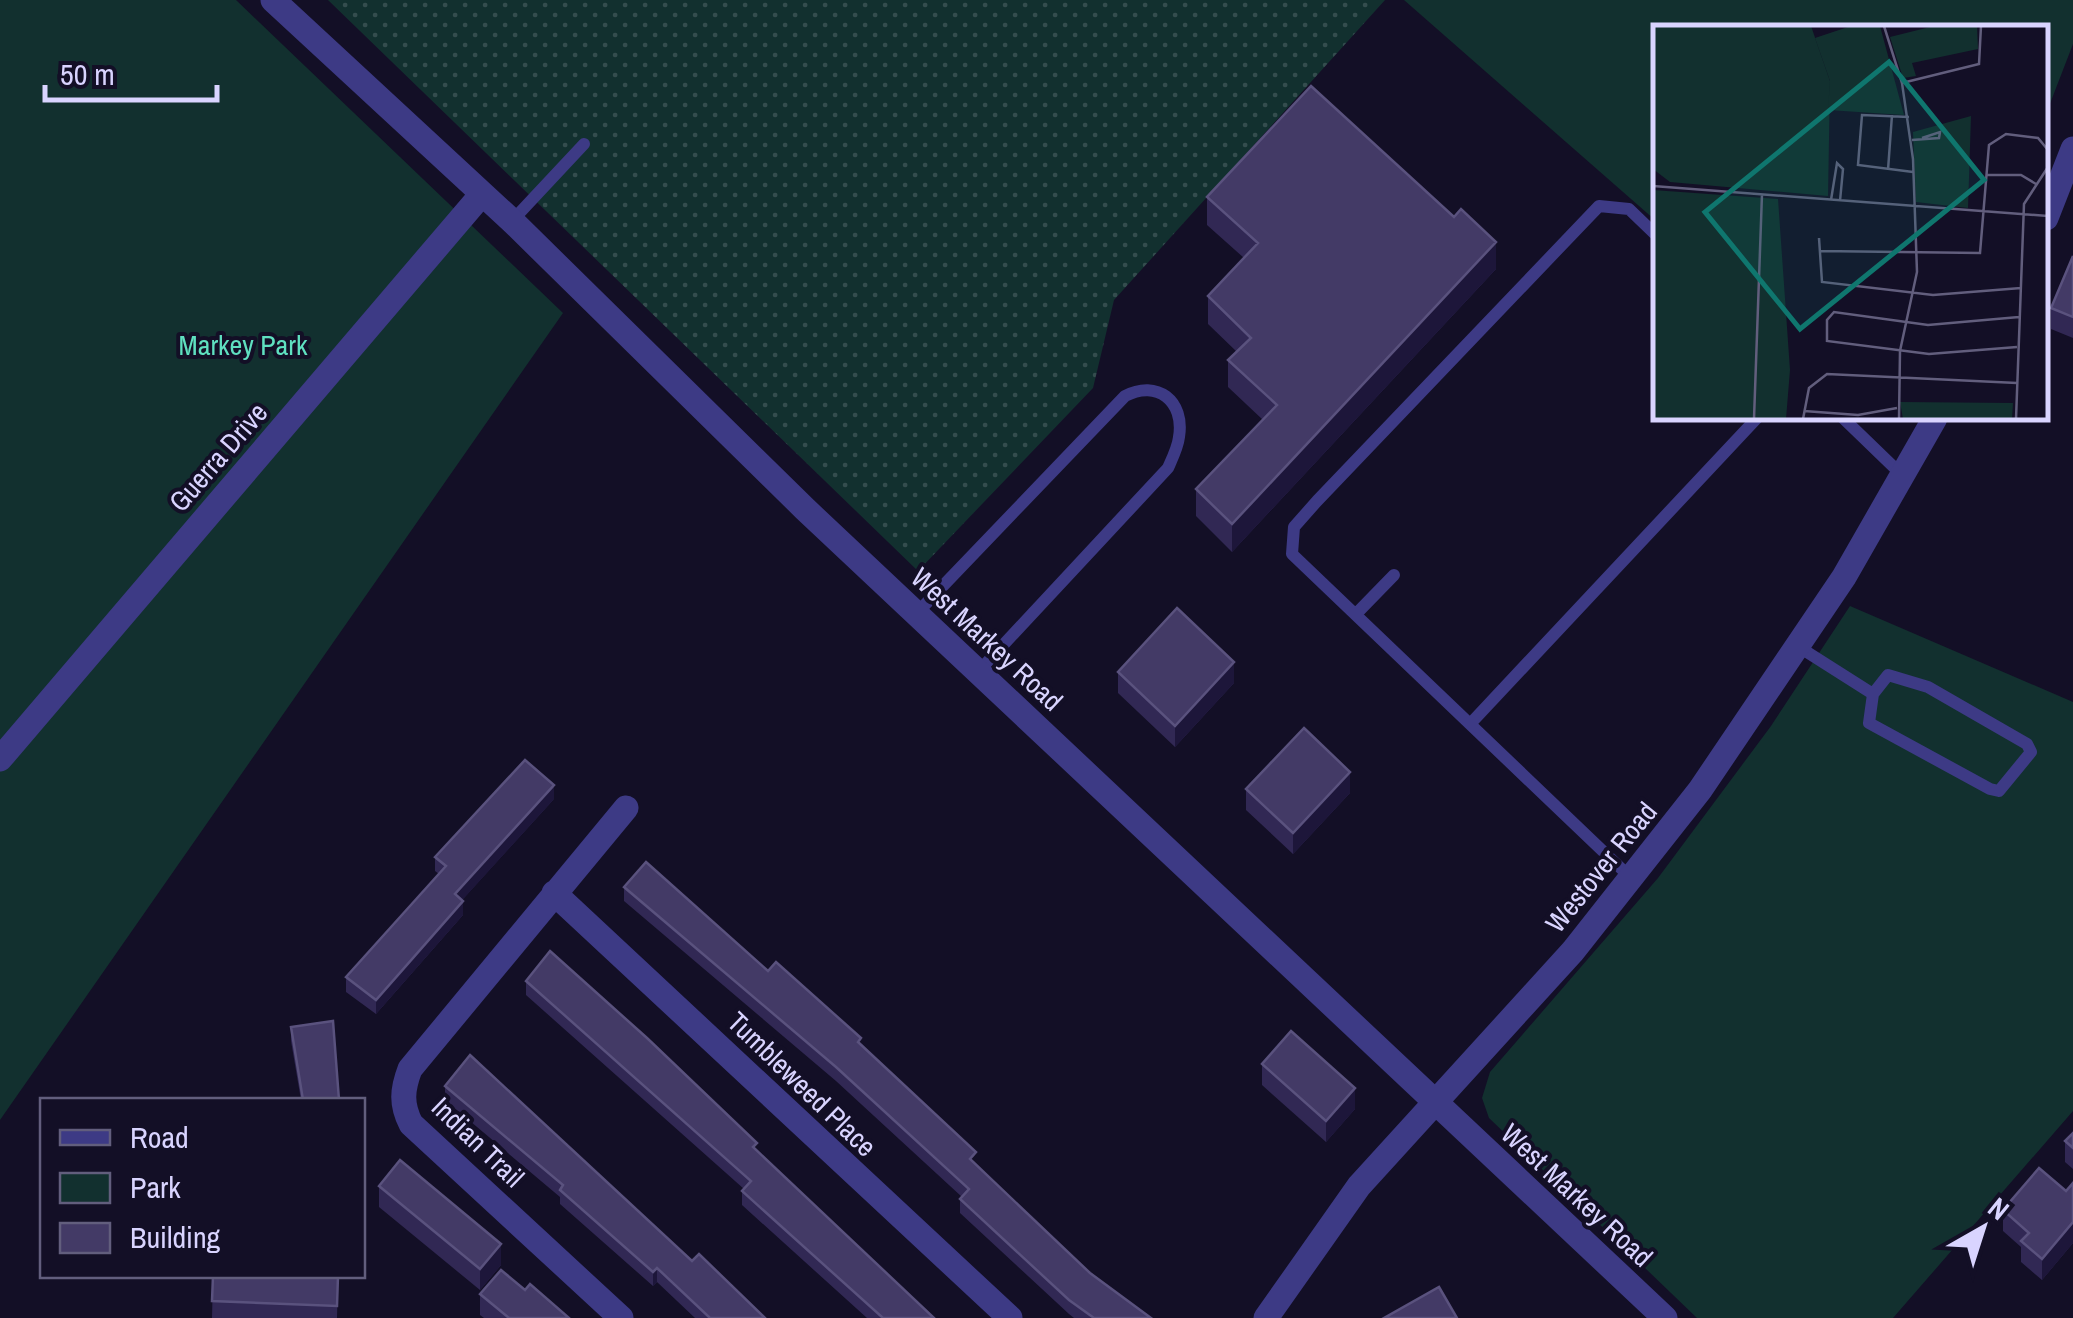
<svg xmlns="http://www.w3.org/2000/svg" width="2073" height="1318" font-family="'Archivo Narrow',sans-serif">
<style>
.grass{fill:url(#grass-dots)}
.green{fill:#12302f}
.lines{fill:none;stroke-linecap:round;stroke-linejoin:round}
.service{stroke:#3d3a85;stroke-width:12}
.minor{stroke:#3d3a85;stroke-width:25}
.wall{fill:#312854}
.shaded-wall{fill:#1d163a}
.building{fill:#433a66;stroke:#5a527e;stroke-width:2.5}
.labels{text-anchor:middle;stroke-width:8;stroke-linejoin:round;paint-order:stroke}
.park-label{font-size:28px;fill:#5fe0c0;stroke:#130f26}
.street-label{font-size:28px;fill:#d9d4ff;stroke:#130f26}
.inset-road{fill:none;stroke:#625e7d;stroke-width:2.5}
.view{fill:#0f766e;fill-opacity:0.15;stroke:#0f766e;stroke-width:5}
.inset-edge{fill:none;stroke:#d9d4ff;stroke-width:5}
</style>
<defs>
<pattern id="grass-dots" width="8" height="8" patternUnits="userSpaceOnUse" patternTransform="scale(2.5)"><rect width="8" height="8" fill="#12302f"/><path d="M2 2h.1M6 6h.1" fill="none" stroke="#344d4e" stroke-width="1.8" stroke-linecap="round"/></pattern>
</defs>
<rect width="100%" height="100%" fill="#130f26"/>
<path class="grass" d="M328,0H1385L1114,300L1093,388L918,571Z"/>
<path class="green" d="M0,0H236L563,313L0,1120Z
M1404,0H2073V44L2046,114V28H1656L1655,220Z
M1850,606L2073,702V1111L1893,1318H1697L1489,1118L1482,1098L1490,1072L1658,878L1771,726Z"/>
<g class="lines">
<path class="service" d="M512,221L584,144
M1843,418L1903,476
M916,614L1125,396C1157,379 1185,401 1179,437C1178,447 1172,459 1168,468L978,672
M1356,614L1394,575
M1799,647L1873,694
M1888,675L1928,687L2027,744L2031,752L1999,791L1990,789L1869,723L1873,694Z
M1471,723L1757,418
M1630,877L1292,554L1294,527L1317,501L1599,206L1629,209L1656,235"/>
<path class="minor" d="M273,0L512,221L805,509L1665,1318
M2046,218L2073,149
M0,759L482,194
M554,893L1010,1318
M621,1318L411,1124C401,1104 402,1090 410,1069L626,808
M1266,1318L1359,1186L1573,951L1700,790L1844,577L1935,418"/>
</g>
<path class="wall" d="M1207,197L1496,269L1232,552L1196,516V489L1263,420L1228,387V360L1237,352L1208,324V296L1244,258L1207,225Z
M2073,256V338L2051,329V308Z
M1118,672L1234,683L1175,747L1118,693Z
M1246,789L1350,793L1293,854L1246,810Z
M554,799L462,900L463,915L376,1014L346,992V977L439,874L435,871V857Z
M624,887L768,971L861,1045L976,1165L1090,1273L1151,1318H1074L1069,1314L960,1213V1199L962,1197L836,1081L624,901Z
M526,981L757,1150L934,1318H867L742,1205V1191L744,1189L526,995Z
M291,1027L339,1100H301L291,1041Z
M1262,1064L1355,1109L1326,1142L1262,1085Z
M445,1086L692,1261L765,1318H695L657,1282L653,1286L560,1204V1197L445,1100Z
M2073,1133V1169L2065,1162V1141Z
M2073,1183V1243L2042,1280L2021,1262V1247L2003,1231V1210L2066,1191Z
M379,1186L501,1265L480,1290L379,1207Z
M213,1276H338L337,1318H212Z
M525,1290L569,1318H484L480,1315V1294Z"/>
<path class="shaded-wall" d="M1496,242V269L1232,552V524Z
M1234,662V683L1175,747V726Z
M1350,772V793L1293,854V833Z
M554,785V799L455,908V894Z
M463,901V915L376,1014V1000Z
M1355,1088V1109L1326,1142V1121Z
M2073,1222V1243L2042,1280V1259Z
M501,1244V1265L480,1290V1269Z
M657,1268V1282L653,1286V1272Z"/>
<path class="building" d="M1311,86L1454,217L1461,209L1496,242L1232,524L1196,489L1277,405L1228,360L1251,338L1208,296L1258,243L1207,197Z
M2073,256V317L2051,308Z
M1177,608L1234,662L1175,726L1118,672Z
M1304,728L1350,772L1293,833L1246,789Z
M525,760L554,785L455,894L463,901L376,1000L346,977L446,866L435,857Z
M646,862L768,971L776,962L861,1038L858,1042L976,1152L970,1159L1090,1273L1151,1318H1094L1069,1300L960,1199L969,1189L836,1067L624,887Z
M550,951L647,1038L757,1143L753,1147L934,1318H883L742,1191L751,1181L526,981Z
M333,1021L339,1100H303L291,1027Z
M1291,1031L1355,1088L1326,1121L1262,1064Z
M470,1055L692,1261L699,1254L765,1318H710L657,1268L653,1272L560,1190L563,1185L445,1086Z
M2073,1133V1148L2065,1141Z
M400,1160L501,1244L480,1269L379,1186Z
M2039,1168L2066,1191L2073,1183V1222L2042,1259L2021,1241L2029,1233L2003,1210Z
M501,1270L525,1290L530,1284L569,1318H509L480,1294Z
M213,1276H338L337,1306L212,1301Z
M1439,1287L1457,1318H1384Z"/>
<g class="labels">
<g class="park-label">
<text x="243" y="355">Markey Park</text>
</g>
<g class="street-label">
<text transform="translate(218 457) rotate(-49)" y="10">Guerra Drive</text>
<text transform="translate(987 639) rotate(43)" y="10">West Markey Road</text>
<text transform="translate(1601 867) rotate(-51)" y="10">Westover Road</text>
<text transform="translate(802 1084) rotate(44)" y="10">Tumbleweed Place</text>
<text transform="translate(478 1142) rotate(44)" y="10">Indian Trail</text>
<text transform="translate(1577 1195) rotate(43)" y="10">West Markey Road</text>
</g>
</g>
<g transform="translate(1653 25)">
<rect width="395" height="395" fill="#130f26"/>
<path d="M0,1H158L177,56L175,171L17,157L0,144Z" fill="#12302f"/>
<path d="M198,1H227L251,90L175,85L177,56L162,13ZM281,1H324L325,24L259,38L263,51L250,53L237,12ZM318,91L315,183L263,177L260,107ZM0,165L125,174L137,345L133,394H0ZM247,377L360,378L359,394H250Z" fill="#12302f"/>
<path class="inset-road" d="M231,1L249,58L260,134L264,247L247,326L246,394M249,58L326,39L328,1M256,92L209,90L205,140L260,147M259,115L286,113L287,107L269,113M235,145L239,90M334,150H368L383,159M0,161L395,191M178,175L184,138L190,144L187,176M166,213L169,257L280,270L368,263M166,226L327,228L336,120L353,109L385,113L395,125M364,322L276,329L174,316V295L181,287L275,300L366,292M151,386L205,390L244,383M101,394L109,169M150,394L156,363L174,349L364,358M363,394L371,179L395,142"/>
<path class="view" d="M236,37L331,155L147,304L52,187Z"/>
<rect width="395" height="395" class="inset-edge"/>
</g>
<rect x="40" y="1098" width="325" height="180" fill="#130f26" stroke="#625e7d" stroke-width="2.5"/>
<rect x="60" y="1130" width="50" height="15" fill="#3d3a85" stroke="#625e7d" stroke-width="2.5"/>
<text x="130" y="1148" font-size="30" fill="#d9d4ff">Road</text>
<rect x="60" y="1173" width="50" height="30" fill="#12302f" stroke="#625e7d" stroke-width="2.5"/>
<text x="130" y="1198" font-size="30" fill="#d9d4ff">Park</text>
<rect x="60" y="1223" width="50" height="30" fill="#433a66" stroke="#625e7d" stroke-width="2.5"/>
<text x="130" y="1248" font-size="30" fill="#d9d4ff">Building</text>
<g transform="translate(1983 1228) rotate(39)" stroke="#130f26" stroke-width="8" paint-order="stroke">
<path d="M0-8L18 38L0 25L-18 38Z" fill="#d9d4ff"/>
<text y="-15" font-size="28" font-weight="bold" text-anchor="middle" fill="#d9d4ff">N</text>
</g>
<path d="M45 85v15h172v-15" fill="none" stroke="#d9d4ff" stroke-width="5"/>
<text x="60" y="85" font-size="30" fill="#d9d4ff" stroke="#130f26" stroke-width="8" paint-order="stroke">50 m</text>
</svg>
